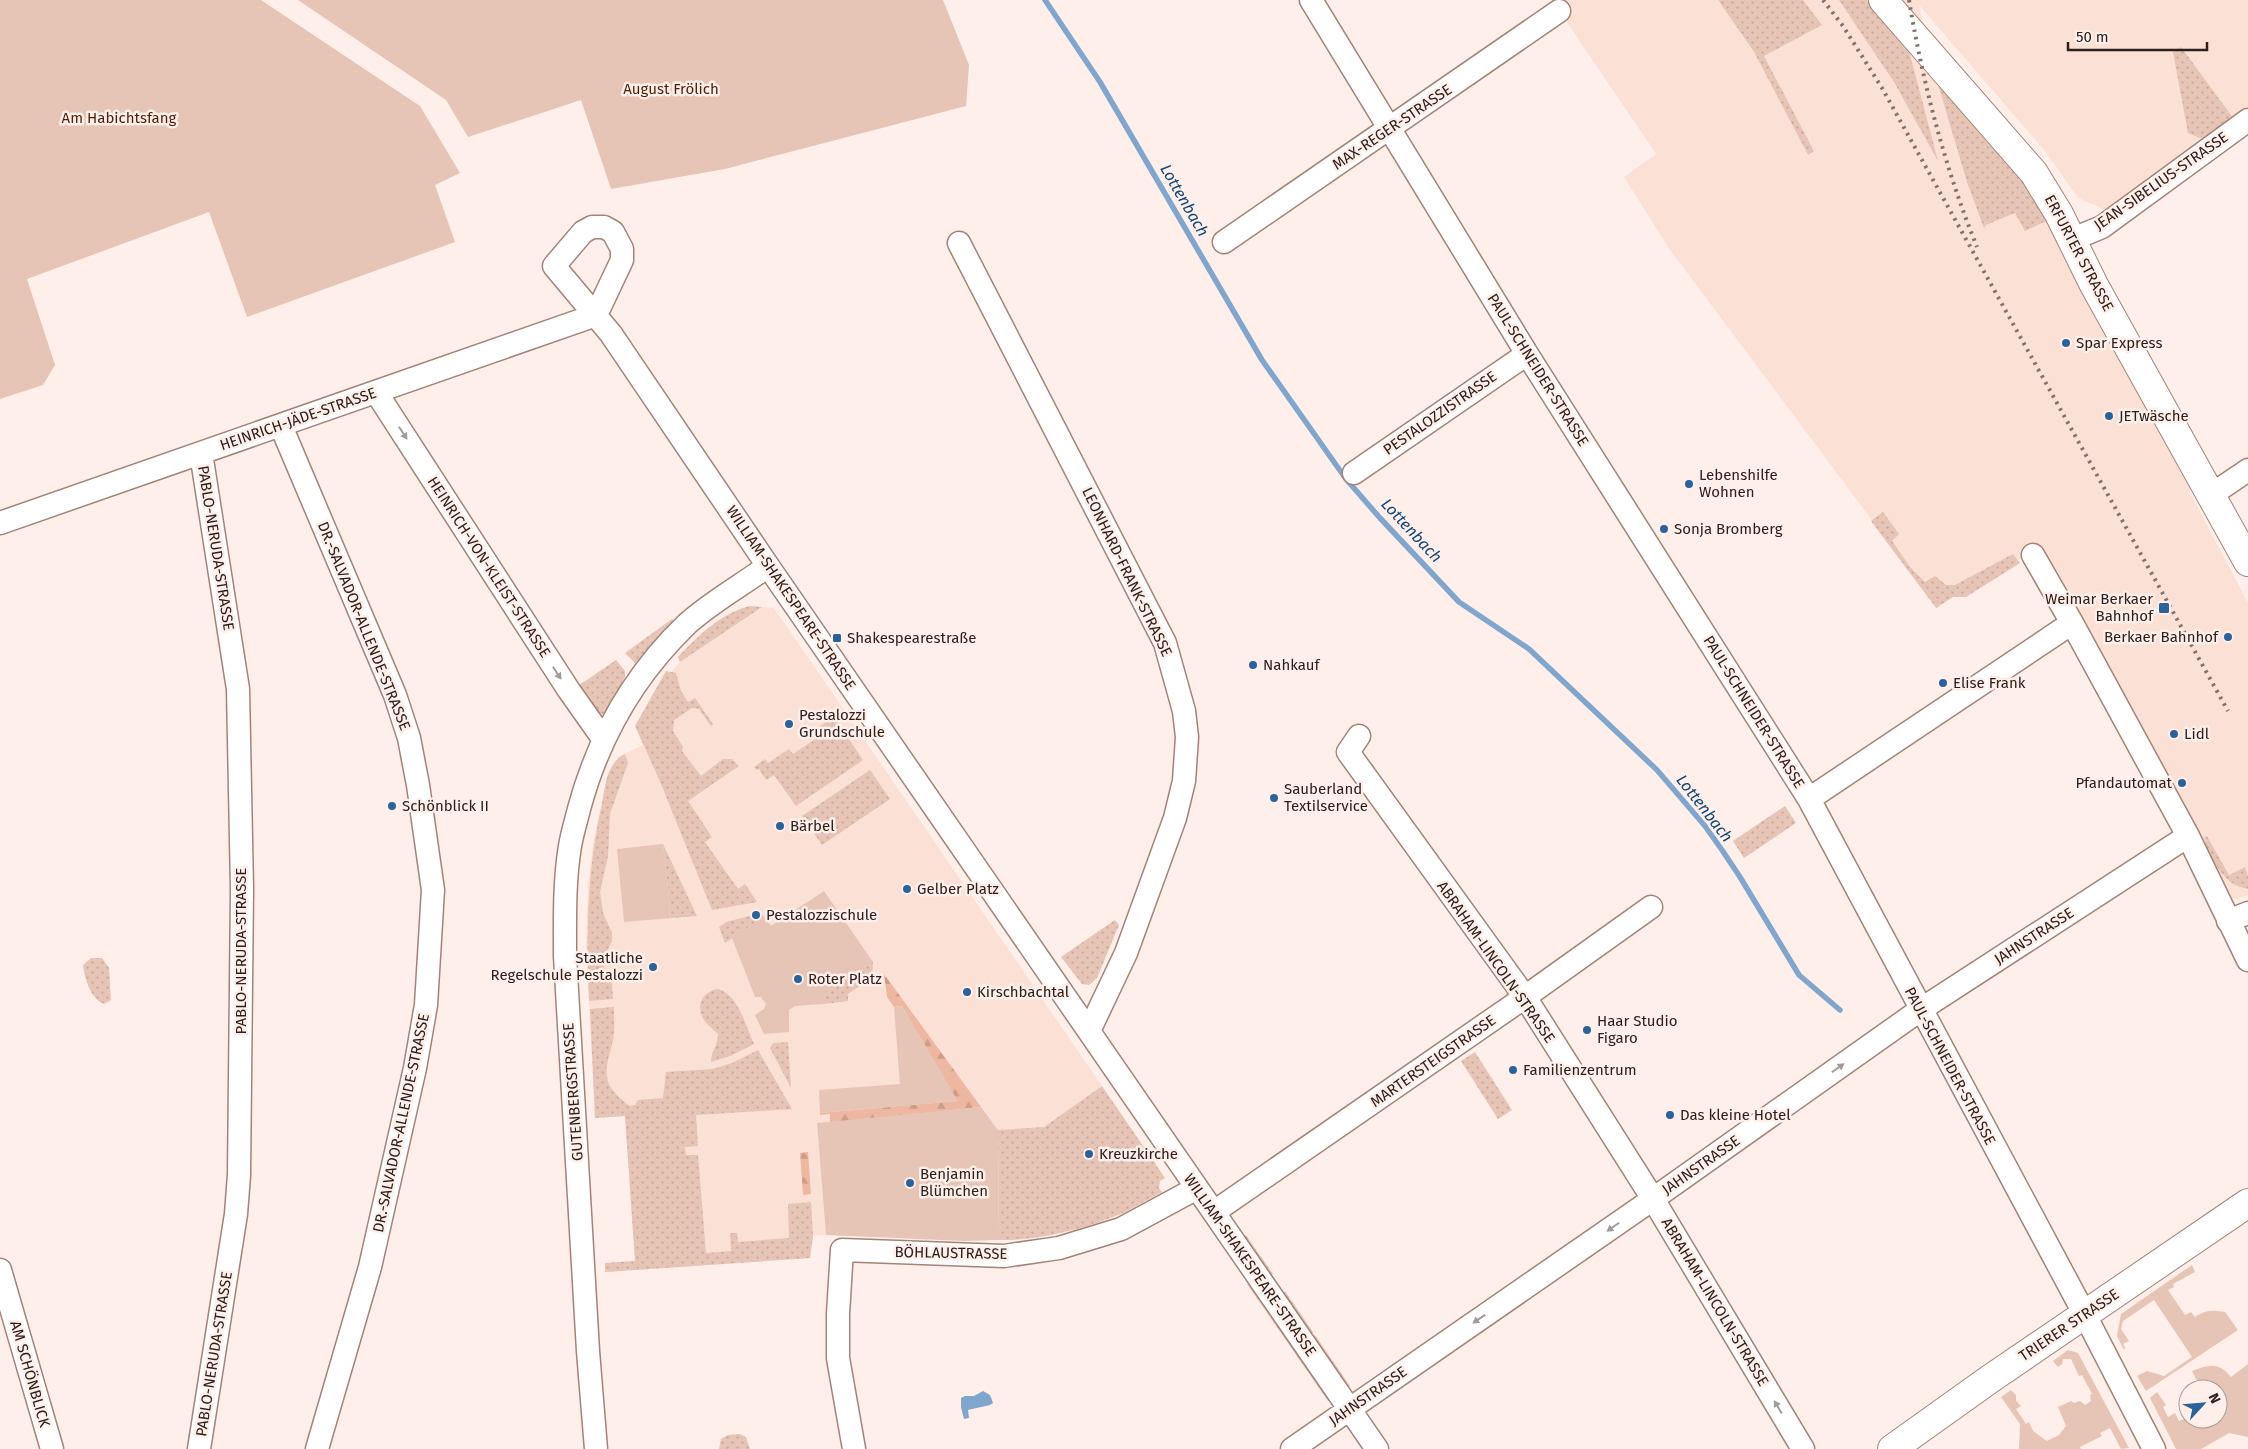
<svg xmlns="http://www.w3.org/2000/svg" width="2248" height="1449" font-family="'Fira Sans',sans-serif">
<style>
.built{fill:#fbe0d6}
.grass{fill:url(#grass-dots)}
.forest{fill:url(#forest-firs)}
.garden{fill:#e6c4b6}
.water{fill:#81a6ce}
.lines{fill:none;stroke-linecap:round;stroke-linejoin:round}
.stream{stroke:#81a6ce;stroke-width:5.5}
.street-casing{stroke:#a38376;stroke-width:25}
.secondary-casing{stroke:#a38376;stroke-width:30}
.street{stroke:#fff;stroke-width:22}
.secondary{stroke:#fff;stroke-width:28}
.rail{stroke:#80726d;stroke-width:4;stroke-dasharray:2.5 5;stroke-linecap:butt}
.oneway{fill:#a09b98}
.poi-dot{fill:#29639a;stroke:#feefea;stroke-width:2}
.labels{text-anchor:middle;stroke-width:5;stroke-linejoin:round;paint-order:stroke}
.park-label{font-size:15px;fill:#501e08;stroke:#feefea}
.street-label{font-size:15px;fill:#2d201b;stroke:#feefea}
.poi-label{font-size:15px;fill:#2d201b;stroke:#feefea;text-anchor:start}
.water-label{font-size:16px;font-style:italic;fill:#0f4779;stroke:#feefea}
</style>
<defs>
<pattern id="grass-dots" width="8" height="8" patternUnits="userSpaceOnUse" patternTransform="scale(1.25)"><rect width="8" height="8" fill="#e6c4b6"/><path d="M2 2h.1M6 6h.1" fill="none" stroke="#c6a89c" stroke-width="1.8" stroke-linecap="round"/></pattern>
<pattern id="forest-firs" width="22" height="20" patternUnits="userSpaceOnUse" patternTransform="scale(1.25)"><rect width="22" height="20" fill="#eeb7a1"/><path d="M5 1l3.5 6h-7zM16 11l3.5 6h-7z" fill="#cc9d8a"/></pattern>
</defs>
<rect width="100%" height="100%" fill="#feefea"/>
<path class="built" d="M1552,0H1718L1754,52L1808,155L1814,151L1764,56L1821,25L1803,0H1867L1909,45L1902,0H2248V106L2105,210L2078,198L2045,151L1919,5L1935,74L1985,227L1986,225L2015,213L2037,226L2051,219L2191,485L2192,489L2189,491L2248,603V876L2245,868L2229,875L2207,836L2204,838L2224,877L2242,888L2248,889V895L2237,899L2220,895L2041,547L1936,606L1668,247L1624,177L1656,154Z
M762,607L774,608L1102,1086L1044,1127L998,1130L981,1107L817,1123L826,1235L813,1236L810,1258L605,1272V1263L635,1261L625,1116L595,1118L589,1001L586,944L588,885L593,843L608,773L618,757L643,745L635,726L654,693L680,662Z"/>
<path class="grass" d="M1718,0H1803L1822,25L1764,56L1814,151L1808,155L1754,52Z
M1839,0H1867L1909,46V51L1938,161L1894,82Z
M2181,47L2234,119L2205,140L2188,133L2173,52Z
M1935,74L2003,152L2051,219L2025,231L2015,213L1986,225L1984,228L1967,182Z
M1883,512L1899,534L1892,541L1910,567L1925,582L1935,576L1946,585H1955L2013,554L2020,563L1966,597H1953L1936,608L1871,521Z
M750,606L762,607L680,662L678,657C698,636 721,613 750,606Z
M672,619L674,621L636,664L625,653Z
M616,660L625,671V677L605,714H596L575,688Z
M666,671L676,673L681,691L688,702L695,698L713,724L711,726L699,709L692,708L674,720L673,731L683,747L682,751L701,776L723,759H732L739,766L688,801L712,837L705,842L738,889L745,884L757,902L712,910L659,779L635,726Z
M834,717L863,760L796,806L774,775L766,780L759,769L756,770L754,767L765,759L768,763L789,749L793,754L817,738L812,731Z
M625,754L628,763L610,814L608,856L600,892L603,913L612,933V941L605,955L603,965L612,984L613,999L589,1001C586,934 587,869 602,804C605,787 607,762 625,754Z
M870,770L890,799L822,845L802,816Z
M1785,806L1796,823L1744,858L1733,841Z
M2207,836L2229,875L2245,867L2248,876V889C2223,885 2215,863 2204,843L2206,842L2204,838Z
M663,844L697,916L671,918Z
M761,913L764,917L725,943L719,927L726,922Z
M1115,920L1119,925L1097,978L1089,985L1082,984L1061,957Z
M91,958H102L109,968L111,1000L104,1004C90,998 85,979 83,965Z
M873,962L872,977L848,994V1001L824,1004V996Z
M718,989C738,994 746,1027 754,1044L730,1056L711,1062C711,1052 718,1045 718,1034C714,1030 710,1027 706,1023C695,1009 700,992 718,989Z
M614,1007C614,1018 615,1029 613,1040C605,1072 599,1083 630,1106L635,1105L638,1100L663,1098L666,1072L713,1069L732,1063L758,1050L792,1109L696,1115L698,1146L685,1147L686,1155H698L706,1253L731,1251L730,1233H737L738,1242L789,1238L788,1204L811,1202L813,1236L810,1258L605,1272V1263L635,1261L625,1116L595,1118L590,1009Z
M788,1042L791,1088L770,1048L773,1043Z
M1475,1052L1512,1110L1498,1119L1461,1061Z
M1102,1086L1165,1178L1160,1181L1159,1188L1162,1192C1146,1200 1130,1211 1113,1217C1081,1230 1033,1241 999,1240L998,1130L1044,1127Z
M1246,1235L1273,1274L1270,1275L1244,1236Z
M1249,1282L1330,1400L1328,1401L1247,1284Z
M1285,1291L1313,1332L1311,1334L1283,1293Z
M1315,1335L1350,1386L1348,1388L1313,1337Z
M740,1434L746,1437L750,1449H719L721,1439L728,1435Z"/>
<path class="forest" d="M884,974L981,1107L830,1123V1114L820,1115V1113L957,1101L902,1006L894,1007L887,997Z
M808,1152L811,1194L803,1195L800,1153Z"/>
<path class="garden" d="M0,0H261L420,106L460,173L435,185L455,242L247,317L209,212L27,279L55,365L43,385L0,399Z
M298,0H943L969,65L966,106L725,169L611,189L581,100L468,137L446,100Z
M663,844L671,918L624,922L617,849Z
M824,891L873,962L824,996V1004L795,1006L789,1010V1032L764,1034L755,1015L764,1009L766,1004L761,997H755L732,938L764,917L771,926Z
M902,1006L958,1101L820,1113L819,1090L900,1084L894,1007Z
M981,1107L998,1130L999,1240L964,1241L826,1235L817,1123Z
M2192,1265L2195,1272L2173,1284L2174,1287L2168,1290L2185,1315L2191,1312L2195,1317C2206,1310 2212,1310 2225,1312L2238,1330L2146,1391L2137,1376L2147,1371L2164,1376L2192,1357L2154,1300L2123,1321L2121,1329L2129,1341L2123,1344L2125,1348L2124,1350L2117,1336L2121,1314Z
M2068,1350L2078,1353L2129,1448L2121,1449L2110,1428L2100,1433L2102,1436L2080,1447L2081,1449H2019L2020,1424L2001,1397L2011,1390L2016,1395V1401L2021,1406L2016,1409L2026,1424L2029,1422L2033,1431L2047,1441L2059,1435L2066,1426L2058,1407L2071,1401L2074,1403L2080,1401L2085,1405L2091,1401L2090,1395L2092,1394L2082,1375L2079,1376L2071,1359H2063L2062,1364L2058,1367L2053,1361Z
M2248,1364V1437L2229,1433L2201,1449H2176L2150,1398L2157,1392L2166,1405L2163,1407L2168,1417L2175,1413L2179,1421L2188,1417V1419H2218V1389H2210L2208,1385L2204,1387L2202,1381L2198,1383L2192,1371C2209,1364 2219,1362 2231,1377Z"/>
<path class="water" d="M983,1391L990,1395L993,1403L990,1405L968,1410L969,1418L964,1419L961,1407V1398L965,1396H974Z"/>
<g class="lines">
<path class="stream" d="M1045,0L1100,82L1262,360L1346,479L1380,518L1459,602L1529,649L1657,770L1705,826L1722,850L1740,877L1799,975L1840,1010"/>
<defs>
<path id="street" d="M1311,0L1527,354L1809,799L2085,1315L2154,1449
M2073,239L2102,227L2248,120
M1224,242L1559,11
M959,243L1165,643L1184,711L1187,737L1184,781L1175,818L1126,953L1089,1031
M596,315L622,260V249L613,232L604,227H592L583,232L554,266L611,334L768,566L1377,1449
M376,392L568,689L604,740
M281,426L395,695L409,738L418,785L433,890L426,1005L415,1068L370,1267L317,1449
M1354,473L1527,354
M2211,495L2248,470
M0,523L596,315
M2033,555L2072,623L2188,836L2248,960
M1359,736L1348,752L1525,997L1653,1199L1803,1449
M1809,799L2072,623
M2228,921L2248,913
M1214,1212L1525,997L1651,907
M0,1270L52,1449
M199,1449L236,1214L239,1175L242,889L238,689L201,453
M596,1449L588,1351L565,956C565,920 564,882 570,846C572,834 576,821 579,809C598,738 634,675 687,624C710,603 742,585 768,566
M854,1449L838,1358V1314L842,1250L1004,1256L1059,1248L1121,1229L1197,1188
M1292,1449L1653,1199L1920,1010L2188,836"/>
<path id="secondary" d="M1883,0L2034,173L2059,214L2094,285L2248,562
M1892,1449L1990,1379L2248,1203"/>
</defs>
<use href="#street" class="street-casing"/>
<use href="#secondary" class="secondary-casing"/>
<use href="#street" class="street"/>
<use href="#secondary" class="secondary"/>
<path class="rail" d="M1823,0L1843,26L1882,88L2228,711
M1909,0C1923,84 1945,168 1977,247"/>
</g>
<defs><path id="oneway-solid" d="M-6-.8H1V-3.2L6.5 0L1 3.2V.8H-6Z" transform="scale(1.25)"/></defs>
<g class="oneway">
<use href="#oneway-solid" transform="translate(403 433) rotate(57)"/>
<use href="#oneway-solid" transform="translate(557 673) rotate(57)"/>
<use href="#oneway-solid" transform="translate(1838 1068) rotate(-35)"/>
<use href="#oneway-solid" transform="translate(1613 1227) rotate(145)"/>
<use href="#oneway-solid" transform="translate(1479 1319) rotate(146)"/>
<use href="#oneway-solid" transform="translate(1778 1407) rotate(-121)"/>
</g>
<g class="poi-dot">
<circle cx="2066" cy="343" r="5"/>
<circle cx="2109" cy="416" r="5"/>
<circle cx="1689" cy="484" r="5"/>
<circle cx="1664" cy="529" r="5"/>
<rect x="2158" y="602" width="12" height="12" rx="2.5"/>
<circle cx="2228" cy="637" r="5"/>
<rect x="832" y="633" width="10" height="10" rx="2.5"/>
<circle cx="1253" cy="665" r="5"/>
<circle cx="1943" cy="683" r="5"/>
<circle cx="789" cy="724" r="5"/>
<circle cx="2174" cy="734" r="5"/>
<circle cx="2182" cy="783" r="5"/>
<circle cx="1274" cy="798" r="5"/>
<circle cx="392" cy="806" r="5"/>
<circle cx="780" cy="826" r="5"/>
<circle cx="907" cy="889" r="5"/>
<circle cx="756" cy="915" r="5"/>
<circle cx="653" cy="967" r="5"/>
<circle cx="798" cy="979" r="5"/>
<circle cx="967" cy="992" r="5"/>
<circle cx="1587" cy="1030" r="5"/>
<circle cx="1513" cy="1070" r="5"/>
<circle cx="1670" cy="1115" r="5"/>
<circle cx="1089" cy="1154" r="5"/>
<circle cx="910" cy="1183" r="5"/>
</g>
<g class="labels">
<g class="park-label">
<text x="671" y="94">August Frölich</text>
<text x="119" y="123">Am Habichtsfang</text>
</g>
<g class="street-label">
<text transform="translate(1392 127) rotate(-34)" y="5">MAX-REGER-STRASSE</text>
<text transform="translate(2161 181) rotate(-35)" y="5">JEAN-SIBELIUS-STRASSE</text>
<text transform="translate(2079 253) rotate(62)" y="5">ERFURTER STRASSE</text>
<text transform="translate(1538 370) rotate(58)" y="5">PAUL-SCHNEIDER-STRASSE</text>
<text transform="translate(1440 413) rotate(-35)" y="5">PESTALOZZISTRASSE</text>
<text transform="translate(298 419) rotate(-19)" y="5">HEINRICH-JÄDE-STRASSE</text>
<text transform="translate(216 548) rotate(81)" y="5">PABLO-NERUDA-STRASSE</text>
<text transform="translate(489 567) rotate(57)" y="5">HEINRICH-VON-KLEIST-STRASSE</text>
<text transform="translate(1127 572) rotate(64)" y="5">LEONHARD-FRANK-STRASSE</text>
<text transform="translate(791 598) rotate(56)" y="5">WILLIAM-SHAKESPEARE-STRASSE</text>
<text transform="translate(364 626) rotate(68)" y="5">DR.-SALVADOR-ALLENDE-STRASSE</text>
<text transform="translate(1754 712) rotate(58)" y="5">PAUL-SCHNEIDER-STRASSE</text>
<text transform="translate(2034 936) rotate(-33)" y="5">JAHNSTRASSE</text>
<text transform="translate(241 951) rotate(-90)" y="5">PABLO-NERUDA-STRASSE</text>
<text transform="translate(1496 962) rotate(55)" y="5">ABRAHAM-LINCOLN-STRASSE</text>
<text transform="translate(1433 1061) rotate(-35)" y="5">MARTERSTEIGSTRASSE</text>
<text transform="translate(1950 1066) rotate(62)" y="5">PAUL-SCHNEIDER-STRASSE</text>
<text transform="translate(573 1092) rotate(-94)" y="5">GUTENBERGSTRASSE</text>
<text transform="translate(401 1123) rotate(-78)" y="5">DR.-SALVADOR-ALLENDE-STRASSE</text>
<text transform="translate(1701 1165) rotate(-35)" y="5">JAHNSTRASSE</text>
<text transform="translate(951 1253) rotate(1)" y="5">BÖHLAUSTRASSE</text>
<text transform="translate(1250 1265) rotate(55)" y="5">WILLIAM-SHAKESPEARE-STRASSE</text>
<text transform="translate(1715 1302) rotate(59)" y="5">ABRAHAM-LINCOLN-STRASSE</text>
<text transform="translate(2069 1325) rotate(-34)" y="5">TRIERER STRASSE</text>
<text transform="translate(214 1354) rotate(-81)" y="5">PABLO-NERUDA-STRASSE</text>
<text transform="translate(30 1374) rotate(74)" y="5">AM SCHÖNBLICK</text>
<text transform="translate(1368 1396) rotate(-35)" y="5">JAHNSTRASSE</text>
</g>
<g class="poi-label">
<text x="2076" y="348">Spar Express</text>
<text x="2119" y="421">JETwäsche</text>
<text x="1699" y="480">Lebenshilfe<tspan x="1699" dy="17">Wohnen</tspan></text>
<text x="1674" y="534">Sonja Bromberg</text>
<text x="2153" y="604" text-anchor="end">Weimar Berkaer<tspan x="2153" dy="17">Bahnhof</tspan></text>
<text x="2218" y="642" text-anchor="end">Berkaer Bahnhof</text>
<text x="847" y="643">Shakespearestraße</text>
<text x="1263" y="670">Nahkauf</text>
<text x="1953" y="688">Elise Frank</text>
<text x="799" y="720">Pestalozzi<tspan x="799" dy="17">Grundschule</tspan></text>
<text x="2184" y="739">Lidl</text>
<text x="2172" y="788" text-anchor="end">Pfandautomat</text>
<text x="1284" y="794">Sauberland<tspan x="1284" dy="17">Textilservice</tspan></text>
<text x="402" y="811">Schönblick II</text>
<text x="790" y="831">Bärbel</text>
<text x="917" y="894">Gelber Platz</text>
<text x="766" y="920">Pestalozzischule</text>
<text x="643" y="963" text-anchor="end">Staatliche<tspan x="643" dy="17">Regelschule Pestalozzi</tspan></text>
<text x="808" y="984">Roter Platz</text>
<text x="977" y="997">Kirschbachtal</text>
<text x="1597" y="1026">Haar Studio<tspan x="1597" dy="17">Figaro</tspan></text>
<text x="1523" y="1075">Familienzentrum</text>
<text x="1680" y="1120">Das kleine Hotel</text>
<text x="1099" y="1159">Kreuzkirche</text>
<text x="920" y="1179">Benjamin<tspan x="920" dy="17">Blümchen</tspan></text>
</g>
<g class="water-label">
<text transform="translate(1185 200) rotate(60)" y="6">Lottenbach</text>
<text transform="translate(1412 530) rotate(47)" y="6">Lottenbach</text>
<text transform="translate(1705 808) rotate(52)" y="6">Lottenbach</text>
</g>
</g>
<g transform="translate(2203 1404) rotate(64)"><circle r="24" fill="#feefea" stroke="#aa9c97"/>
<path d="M0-4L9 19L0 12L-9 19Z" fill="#29639a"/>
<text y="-8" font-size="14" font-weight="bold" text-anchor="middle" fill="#2d201b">N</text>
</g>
<path d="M2068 42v8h139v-8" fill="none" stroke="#2d201b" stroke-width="2.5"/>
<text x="2076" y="42" font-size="15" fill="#2d201b" stroke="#feefea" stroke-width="4" paint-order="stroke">50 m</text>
</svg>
